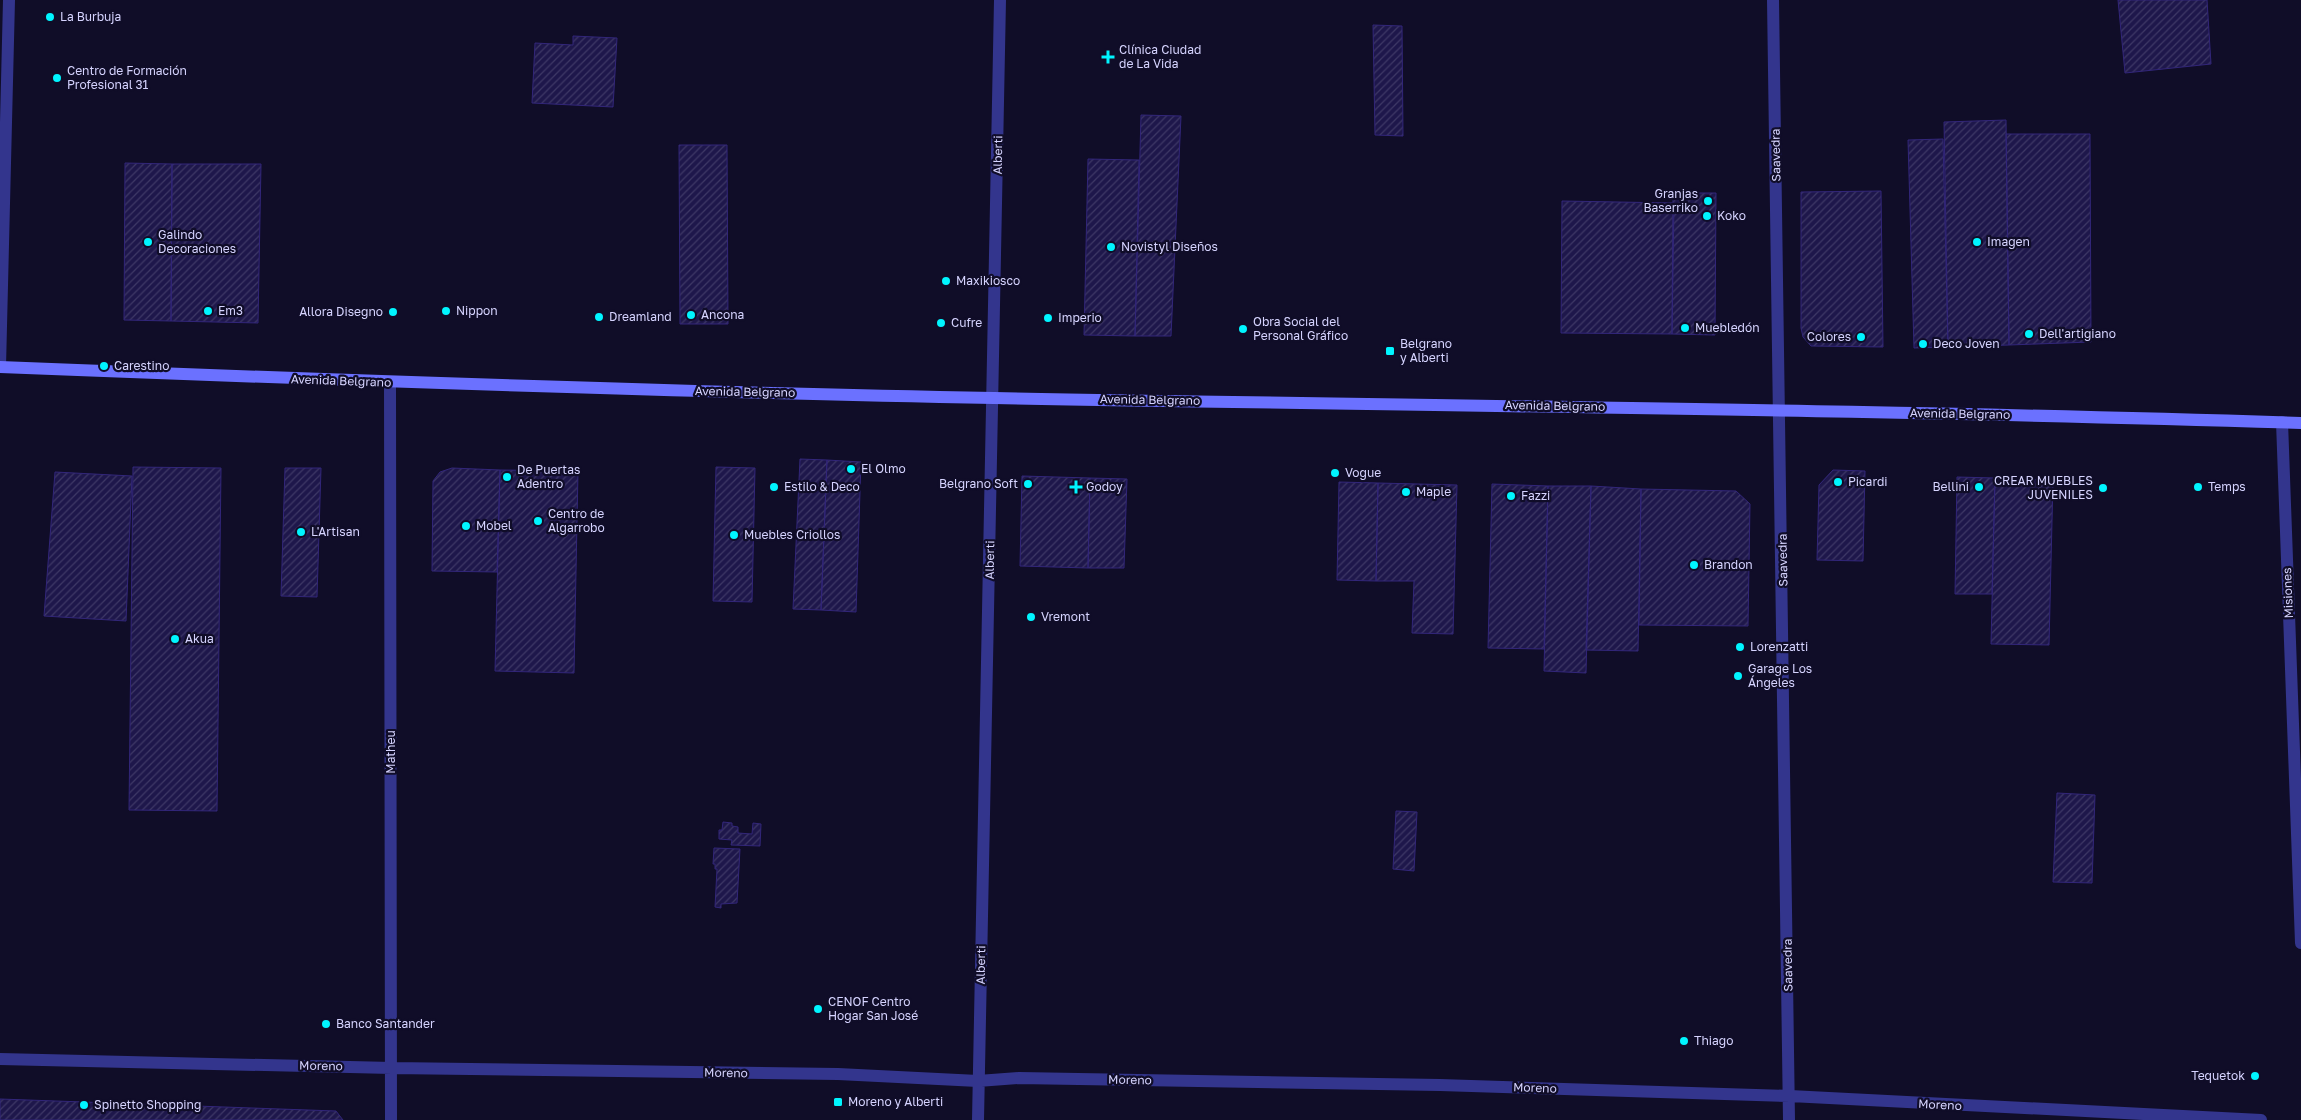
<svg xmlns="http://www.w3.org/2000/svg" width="2301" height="1120" font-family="'Golos Text',sans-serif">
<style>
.building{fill:url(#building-hatch);stroke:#32267a}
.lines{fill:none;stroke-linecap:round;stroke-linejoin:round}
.minor{stroke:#33358d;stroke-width:12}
.secondary{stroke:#6b71ff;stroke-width:12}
.poi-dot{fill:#00f5ff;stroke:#100d28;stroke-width:2}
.labels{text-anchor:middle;stroke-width:4.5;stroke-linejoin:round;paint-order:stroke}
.poi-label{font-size:12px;fill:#d6d4ff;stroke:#100d28;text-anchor:start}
.street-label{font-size:12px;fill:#d6d4ff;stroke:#100d28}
</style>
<defs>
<pattern id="building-hatch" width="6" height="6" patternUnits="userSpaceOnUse" patternTransform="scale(1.25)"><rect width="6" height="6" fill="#1e174b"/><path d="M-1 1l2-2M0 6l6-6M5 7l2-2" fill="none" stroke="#3e3866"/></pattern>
</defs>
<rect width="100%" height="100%" fill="#100d28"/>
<path class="building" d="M2118,0H2207L2211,64L2125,73Z
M1373,25L1402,26L1403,136L1375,135Z
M573,36L617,38L613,107L532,103L535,43L573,45Z
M1141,115L1181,116L1171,336H1135Z
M2006,120L2009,345L1948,347L1944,122Z
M2006,134H2090L2091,342L2009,345Z
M1943,139L1948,347L1914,348L1908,140Z
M679,145H727L728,324H680Z
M1088,159L1139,160L1135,336L1084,335Z
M125,163L172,164L171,321L124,320Z
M172,164H261L258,323L171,321Z
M1881,191L1883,347L1811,346L1803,337L1801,328V192Z
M1673,193H1716L1715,335L1672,334Z
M1562,201L1674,203L1672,334L1561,333Z
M800,459L827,460L821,610L793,609Z
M827,460L861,462L856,612L821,610Z
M133,467L221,468L217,811L129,810Z
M716,467L755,468L752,602L713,601Z
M285,468H321L317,597L281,596Z
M452,468L500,470L497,572L432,571L433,481L440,472Z
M500,470L578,471L574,673L495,671Z
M1833,470L1865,471L1863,561L1817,560L1819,485Z
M55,472L132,476L126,621L44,616Z
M1022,476L1090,478L1088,568L1020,566Z
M1957,477L1995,478L1992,594H1955Z
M1090,478L1127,479L1124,568H1088Z
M1995,478L2053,480L2049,645L1991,644Z
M1339,482L1378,483L1376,581L1337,580Z
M1378,483L1457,485L1453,634L1412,633L1414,581H1376Z
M1492,484L1548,486L1544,649L1488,648Z
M1548,486H1591L1586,673L1544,671Z
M1591,486L1641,489L1638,651L1586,650Z
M1641,489L1736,491L1750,504L1748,626L1639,625Z
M2057,793L2095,795L2092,883L2053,882Z
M1396,811L1417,812L1414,871L1393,869Z
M723,822L732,823V826L738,827V833L752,834L753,823L761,824L760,846L731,845L732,840L719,839V830H722Z
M714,848L740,849L737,903L721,904V908L715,907L717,869H715V864H713Z
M0,1099L336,1111L343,1120H0Z"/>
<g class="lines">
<path class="minor" d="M1773,0L1789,1120
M0,367L9,0
M390,383L391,1120
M2282,422L2301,943
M0,1059L392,1068L838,1074L978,1081L1019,1078L1440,1085L1790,1096L2261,1120
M978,1120L1000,0"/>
<path class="secondary" d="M0,367C331,380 663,392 994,398C1430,406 1865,409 2301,423"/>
</g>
<g class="poi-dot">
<circle cx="50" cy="17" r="5"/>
<path d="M1105.5 49.5h5v5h5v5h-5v5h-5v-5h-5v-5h5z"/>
<circle cx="57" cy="78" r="5"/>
<circle cx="1708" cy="201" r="5"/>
<circle cx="1707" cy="216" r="5"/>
<circle cx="148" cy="242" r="5"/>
<circle cx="1977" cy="242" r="5"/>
<circle cx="1111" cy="247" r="5"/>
<circle cx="946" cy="281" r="5"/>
<circle cx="208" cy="311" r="5"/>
<circle cx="446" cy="311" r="5"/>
<circle cx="393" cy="312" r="5"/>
<circle cx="691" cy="315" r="5"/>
<circle cx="599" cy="317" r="5"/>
<circle cx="1048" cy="318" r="5"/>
<circle cx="941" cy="323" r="5"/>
<circle cx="1685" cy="328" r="5"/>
<circle cx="1243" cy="329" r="5"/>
<circle cx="2029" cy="334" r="5"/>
<circle cx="1861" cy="337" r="5"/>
<circle cx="1923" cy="344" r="5"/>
<rect x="1385" y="346" width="10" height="10" rx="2.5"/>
<circle cx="104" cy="366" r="5"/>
<circle cx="851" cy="469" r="5"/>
<circle cx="1335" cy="473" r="5"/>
<circle cx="507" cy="477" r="5"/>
<circle cx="1838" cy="482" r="5"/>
<circle cx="1028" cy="484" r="5"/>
<circle cx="774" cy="487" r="5"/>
<path d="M1073.5 479.5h5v5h5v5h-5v5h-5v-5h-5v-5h5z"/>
<circle cx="1979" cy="487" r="5"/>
<circle cx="2198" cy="487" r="5"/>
<circle cx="2103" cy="488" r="5"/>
<circle cx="1406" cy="492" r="5"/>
<circle cx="1511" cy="496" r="5"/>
<circle cx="538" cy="521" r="5"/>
<circle cx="466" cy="526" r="5"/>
<circle cx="301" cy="532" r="5"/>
<circle cx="734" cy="535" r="5"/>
<circle cx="1694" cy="565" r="5"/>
<circle cx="1031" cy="617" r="5"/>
<circle cx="175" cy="639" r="5"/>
<circle cx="1740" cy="647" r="5"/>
<circle cx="1738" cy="676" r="5"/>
<circle cx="818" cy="1009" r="5"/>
<circle cx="326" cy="1024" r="5"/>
<circle cx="1684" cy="1041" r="5"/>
<circle cx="2255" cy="1076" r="5"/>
<rect x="833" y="1097" width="10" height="10" rx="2.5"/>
<circle cx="84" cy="1105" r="5"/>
</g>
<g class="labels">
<g class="poi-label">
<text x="60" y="21">La Burbuja</text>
<text x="1119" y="54">Clínica Ciudad<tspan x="1119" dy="14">de La Vida</tspan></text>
<text x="67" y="75">Centro de Formación<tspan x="67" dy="14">Profesional 31</tspan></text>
<text x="1698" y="198" text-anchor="end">Granjas<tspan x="1698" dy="14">Baserriko</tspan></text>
<text x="1717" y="220">Koko</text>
<text x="158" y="239">Galindo<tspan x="158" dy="14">Decoraciones</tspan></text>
<text x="1987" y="246">Imagen</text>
<text x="1121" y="251">Novistyl Diseños</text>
<text x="956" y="285">Maxikiosco</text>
<text x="218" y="315">Em3</text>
<text x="456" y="315">Nippon</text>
<text x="383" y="316" text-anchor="end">Allora Disegno</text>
<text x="701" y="319">Ancona</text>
<text x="609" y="321">Dreamland</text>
<text x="1058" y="322">Imperio</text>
<text x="1253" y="326">Obra Social del<tspan x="1253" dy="14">Personal Gráfico</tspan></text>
<text x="951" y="327">Cufre</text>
<text x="1695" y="332">Muebledón</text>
<text x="2039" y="338">Dell'artigiano</text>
<text x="1851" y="341" text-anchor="end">Colores</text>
<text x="1400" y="348">Belgrano<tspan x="1400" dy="14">y Alberti</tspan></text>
<text x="1933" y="348">Deco Joven</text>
<text x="114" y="370">Carestino</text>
<text x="861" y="473">El Olmo</text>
<text x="517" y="474">De Puertas<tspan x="517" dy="14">Adentro</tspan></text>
<text x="1345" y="477">Vogue</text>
<text x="2093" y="485" text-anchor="end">CREAR MUEBLES<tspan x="2093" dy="14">JUVENILES</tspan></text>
<text x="1848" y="486">Picardi</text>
<text x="1018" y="488" text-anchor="end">Belgrano Soft</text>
<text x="784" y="491">Estilo &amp; Deco</text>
<text x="1086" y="491">Godoy</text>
<text x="1969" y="491" text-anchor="end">Bellini</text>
<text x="2208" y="491">Temps</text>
<text x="1416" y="496">Maple</text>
<text x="1521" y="500">Fazzi</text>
<text x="548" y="518">Centro de<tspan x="548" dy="14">Algarrobo</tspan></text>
<text x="476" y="530">Mobel</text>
<text x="311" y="536">L'Artisan</text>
<text x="744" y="539">Muebles Criollos</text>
<text x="1704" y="569">Brandon</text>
<text x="1041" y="621">Vremont</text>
<text x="185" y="643">Akua</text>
<text x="1750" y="651">Lorenzatti</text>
<text x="1748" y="673">Garage Los<tspan x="1748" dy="14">Ángeles</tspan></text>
<text x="828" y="1006">CENOF Centro<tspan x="828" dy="14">Hogar San José</tspan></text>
<text x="336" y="1028">Banco Santander</text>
<text x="1694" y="1045">Thiago</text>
<text x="2245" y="1080" text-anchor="end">Tequetok</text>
<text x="848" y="1106">Moreno y Alberti</text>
<text x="94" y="1109">Spinetto Shopping</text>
</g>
<g class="street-label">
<text transform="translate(998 155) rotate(-89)" y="4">Alberti</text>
<text transform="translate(1776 155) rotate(-91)" y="4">Saavedra</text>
<text transform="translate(341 381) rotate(2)" y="4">Avenida Belgrano</text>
<text transform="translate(745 392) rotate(1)" y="4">Avenida Belgrano</text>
<text transform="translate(1150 400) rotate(1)" y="4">Avenida Belgrano</text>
<text transform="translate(1555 406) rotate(1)" y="4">Avenida Belgrano</text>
<text transform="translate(1960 414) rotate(1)" y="4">Avenida Belgrano</text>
<text transform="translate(990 560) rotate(-89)" y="4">Alberti</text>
<text transform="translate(1783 560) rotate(-91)" y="4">Saavedra</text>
<text transform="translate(2288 593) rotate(-92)" y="4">Misiones</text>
<text transform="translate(391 752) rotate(-90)" y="4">Matheu</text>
<text transform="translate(981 965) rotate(-89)" y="4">Alberti</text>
<text transform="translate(1788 965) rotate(-91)" y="4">Saavedra</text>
<text transform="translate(321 1066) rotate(1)" y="4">Moreno</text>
<text transform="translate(726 1073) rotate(1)" y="4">Moreno</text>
<text transform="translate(1130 1080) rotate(1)" y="4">Moreno</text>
<text transform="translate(1535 1088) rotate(2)" y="4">Moreno</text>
<text transform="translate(1940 1105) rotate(3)" y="4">Moreno</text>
</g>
</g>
</svg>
